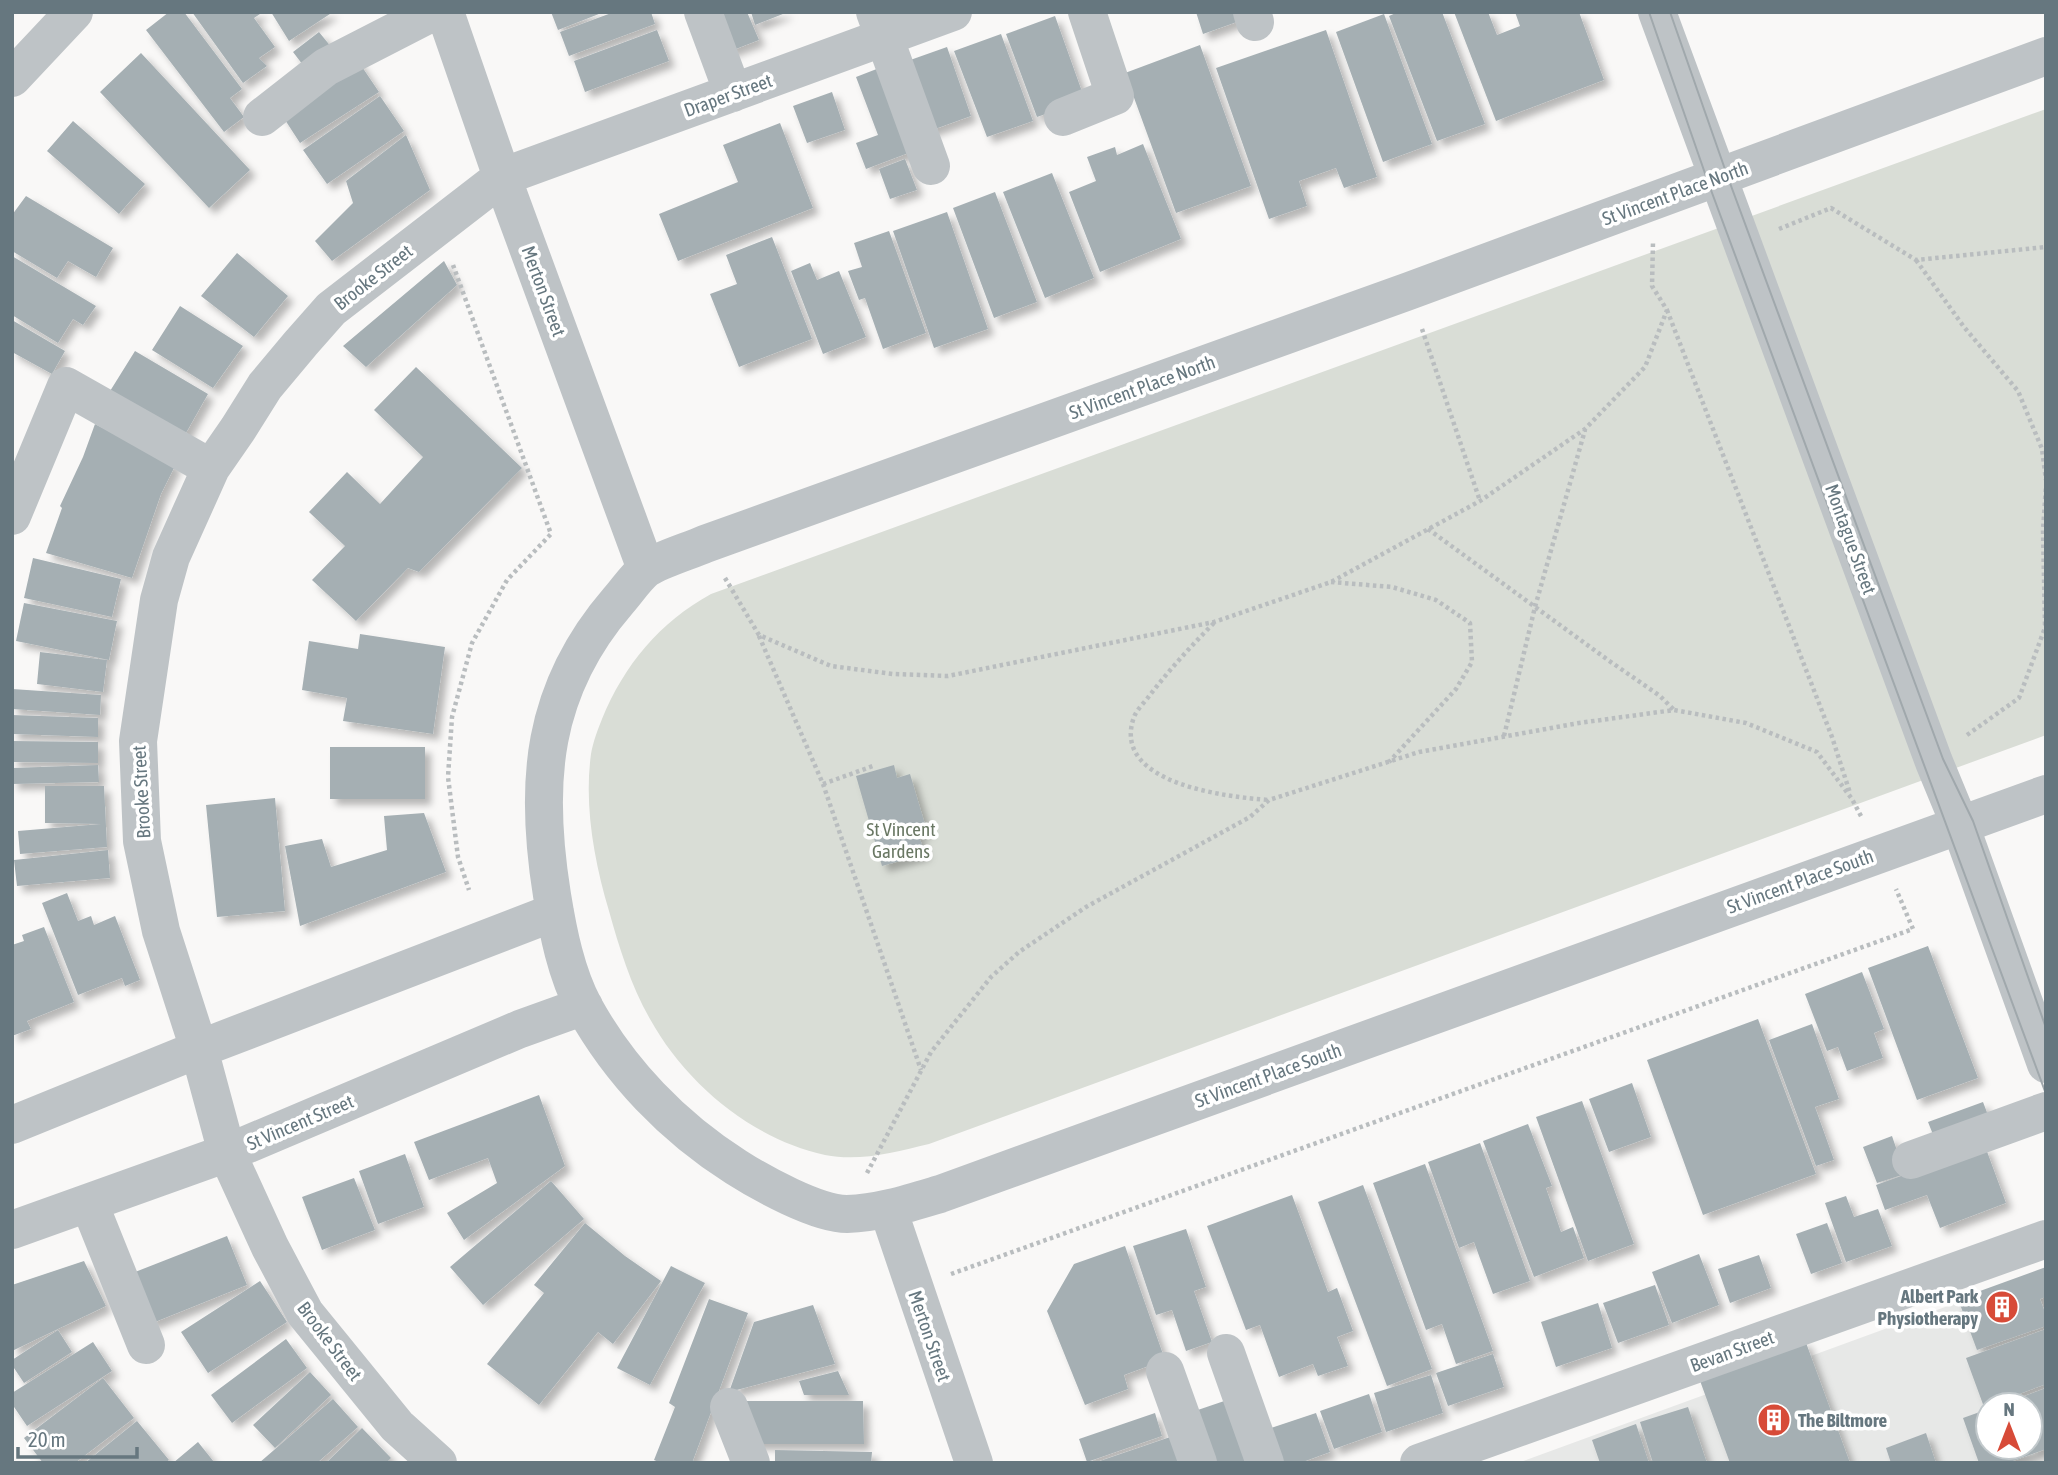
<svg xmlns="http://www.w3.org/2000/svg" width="2058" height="1475" font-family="'Asap Condensed',sans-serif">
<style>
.built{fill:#e7e8e7;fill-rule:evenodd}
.green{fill:#d9ddd6}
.building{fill:#a5afb3;filter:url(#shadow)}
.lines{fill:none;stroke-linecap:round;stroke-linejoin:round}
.path{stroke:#b9bdbf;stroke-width:4.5;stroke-dasharray:3.5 3.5;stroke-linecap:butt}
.minor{stroke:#bec3c6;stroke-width:38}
.tram{stroke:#a0a8ac;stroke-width:2}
.labels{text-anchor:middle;stroke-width:7;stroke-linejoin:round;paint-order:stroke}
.street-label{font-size:19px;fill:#66777f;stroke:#fff}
.park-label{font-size:19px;fill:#6a7864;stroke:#fff}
.poi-label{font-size:19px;font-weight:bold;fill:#66777f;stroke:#fff;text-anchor:end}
</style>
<defs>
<filter id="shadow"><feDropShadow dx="6" dy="6" stdDeviation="3.5" flood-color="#0004"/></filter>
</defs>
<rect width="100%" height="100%" fill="#f9f8f7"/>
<path class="built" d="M2046,1270V1463H1518ZM1988,1405H2030V1447H1988Z"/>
<path class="green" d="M2046,109V735L929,1144C895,1152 860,1162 825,1155C752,1139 686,1084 650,1019C631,986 619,947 609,911C594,861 584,805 591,754C593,742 598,729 602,719C624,665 660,622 711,594Z"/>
<path class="building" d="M169,12H184L242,89L230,98L244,117L224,132L146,30Z
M192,12H263L254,18L275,47L259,58L267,66L243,83Z
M271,12H333L289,41Z
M551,12H604L558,30Z
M614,12H651L655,24L569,56L560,32Z
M712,12H747L759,40L728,52Z
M751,12H788L755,25Z
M1196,12H1246L1248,18L1203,34Z
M1398,12H1442L1485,124L1437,141L1389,16Z
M1454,12H1488L1497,35L1520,26L1515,12H1579L1604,80L1496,121Z
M1384,14L1432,144L1383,162L1336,32Z
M1055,16L1085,100L1037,117L1006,34Z
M657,30L669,61L585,92L574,61Z
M1326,30L1377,177L1344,188L1336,168L1299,181L1307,206L1269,219L1216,68Z
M319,32L332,48L306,69L293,52Z
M1001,34L1033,121L987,137L954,51Z
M1200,45L1251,186L1176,213L1125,73Z
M947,47L971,116L924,133L899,64Z
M141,53L250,170L209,208L100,92Z
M356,58L379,92L300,143L278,109Z
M887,65L919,149L866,169L856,143L878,135L856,77Z
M832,92L845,130L807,143L793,106Z
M380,96L404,131L327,184L303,150Z
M73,121L145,184L119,214L47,151Z
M780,123L813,208L678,261L659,214L738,182L723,145Z
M406,135L430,190L332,261L315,241L353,203L346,181Z
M1143,144L1181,239L1100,272L1069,192L1096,181L1087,157L1115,147L1117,155Z
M905,159L917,190L890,199L879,169Z
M1052,173L1094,278L1045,298L1003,192Z
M995,192L1037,302L994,318L953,208Z
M26,196L113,248L96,277L68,261L57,278L12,251V215Z
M947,212L988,329L934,348L893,231Z
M889,231L926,333L883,349L865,298L859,300L848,271L862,267L854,243Z
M772,237L812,339L739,367L710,294L737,284L726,255Z
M237,253L288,296L254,337L201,296Z
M12,256L96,306L83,325L73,319L58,343L12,315Z
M444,261L457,285L366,367L343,346Z
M810,263L817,280L839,271L866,337L823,354L791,271Z
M180,306L243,346L213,388L152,350Z
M12,320L65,351L52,374L12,352Z
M135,351L208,394L178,447L102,404Z
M416,367L522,468L419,572L408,568L356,621L312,580L345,546L309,512L347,472L380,504L423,457L374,410Z
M95,424L176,464L161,494L132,578L46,553L62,508L60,506L83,457Z
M33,558L121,579L112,617L24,598Z
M24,603L117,621L109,660L16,641Z
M360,634L445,647L433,734L343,721L347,698L302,690L309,641L358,649Z
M40,652L107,660L103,692L37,684Z
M12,689L101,695L100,715L12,709Z
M12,715L98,718V737L12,734Z
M12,741L98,742V763L12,762Z
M330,747H425V799H330Z
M98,765L99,782L12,784V768Z
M894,765L897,778L910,774L927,831L918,833L925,854L882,866L856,776Z
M45,786H104L107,847L20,854L18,831L101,824L45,823Z
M275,798L285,911L217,917L206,805Z
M424,813L446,872L300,926L285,846L322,839L331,867L387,850L384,816Z
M108,850L110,878L17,886L14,860Z
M67,893L78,921L91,916L94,925L115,916L140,980L125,986L122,978L78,995L42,903Z
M44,927L74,1002L27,1021L31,1029L12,1036V945L24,941L22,935Z
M1928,946L1978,1078L1917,1100L1868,968Z
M1862,972L1884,1029L1874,1033L1883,1058L1847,1071L1838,1047L1827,1051L1805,994Z
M1758,1019L1816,1174L1703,1215L1647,1060Z
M1812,1024L1839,1099L1815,1107L1834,1160L1816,1166L1769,1040Z
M1632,1083L1651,1137L1609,1152L1589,1099Z
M539,1095L565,1166L464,1240L447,1213L497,1183L488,1158L429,1180L414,1142Z
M1582,1101L1634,1244L1588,1261L1536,1117Z
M1983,1102L1991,1123L1936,1142L1928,1122Z
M1528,1124L1552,1186L1546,1188L1561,1232L1573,1227L1584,1258L1534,1277L1483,1141Z
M1892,1136L1905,1174L1877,1183L1863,1147Z
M1480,1143L1530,1281L1493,1294L1474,1242L1459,1248L1428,1162Z
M1985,1146L2006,1203L1940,1228L1927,1195L1885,1210L1876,1185Z
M405,1154L424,1207L378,1224L359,1171Z
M1425,1164L1493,1351L1456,1364L1442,1324L1426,1330L1373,1183Z
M354,1178L375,1230L322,1250L302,1197Z
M551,1181L584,1219L483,1305L450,1267Z
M1363,1185L1432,1369L1387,1386L1318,1202Z
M1292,1195L1328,1292L1337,1288L1353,1331L1337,1337L1348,1366L1318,1376L1313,1364L1279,1377L1260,1325L1246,1330L1207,1226Z
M1846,1196L1854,1217L1878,1209L1892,1246L1846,1262L1825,1203Z
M585,1223L625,1256L661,1281L613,1344L598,1332L539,1405L487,1364L544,1293L534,1285Z
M1827,1223L1842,1263L1811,1274L1796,1234Z
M1186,1229L1206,1287L1194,1291L1212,1342L1186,1351L1172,1310L1156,1315L1133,1246Z
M227,1236L247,1285L150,1324L130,1274Z
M1125,1246L1165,1360L1124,1375L1128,1389L1085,1405L1047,1311L1074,1264Z
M1699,1254L1719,1305L1672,1323L1652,1272Z
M1759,1255L1771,1288L1730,1303L1718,1269Z
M84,1261L106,1306L12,1351V1285Z
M671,1266L705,1283L650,1385L617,1368Z
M2046,1267V1297L2040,1299L2046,1315V1326L1977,1350L1958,1299Z
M260,1281L287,1322L208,1373L181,1332Z
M1655,1285L1669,1325L1618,1343L1603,1303Z
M709,1299L748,1313L692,1463H661L654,1460L675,1407L669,1403Z
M1598,1303L1612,1348L1556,1367L1541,1322Z
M813,1305L835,1364L729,1392L754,1322Z
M2046,1329V1384L1984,1407L1966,1358Z
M58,1330L72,1352L24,1383L12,1365V1360Z
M286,1339L307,1368L232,1423L211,1395Z
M1805,1340L1850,1463H1730L1699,1378Z
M93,1342L112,1371L27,1426L12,1404V1393Z
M1493,1354L1504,1387L1448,1406L1436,1373Z
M838,1371L849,1395H804L799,1381Z
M310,1372L331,1395L275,1448L253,1425Z
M1431,1375L1443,1413L1386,1432L1374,1393Z
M103,1378L134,1418L75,1463H43L24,1438Z
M2046,1388V1449L2007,1463H1979L1963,1418L1988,1409V1447H2030V1405H2001Z
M1369,1394L1382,1432L1334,1449L1320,1411Z
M1236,1397L1258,1463H1206L1189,1413Z
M333,1399L358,1427L317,1463H259Z
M734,1401H863L864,1444H750Z
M1688,1407L1707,1463H1653L1640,1422Z
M1155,1413L1162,1436L1087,1462L1079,1439Z
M1316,1413L1330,1452L1300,1463H1276L1265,1430Z
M137,1421L169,1460L165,1463H85Z
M1636,1424L1649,1463H1600L1592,1440Z
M362,1428L391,1458L386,1463H326Z
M1926,1433L1936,1463H1891L1886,1448Z
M1179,1434L1189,1463H1097V1462Z
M198,1442L214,1462L173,1463Z
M775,1450L872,1452L871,1463H775Z"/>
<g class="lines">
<path class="path" d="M1779,229L1831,208L1916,260L2046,247
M1916,260L1964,327L2018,391L2042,449L2046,480
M453,265L551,534L507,580L472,643L452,717L448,777L458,857L469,890
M1667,310L1832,737L1850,793
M1422,329L1480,501
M1428,529L1608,660L1660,696L1674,710
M725,578L759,635L831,666L893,674L948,676L1214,622L1331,582L1480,501L1585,429L1645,367L1667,310L1652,286L1653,242
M1331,582L1392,587L1436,600L1470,623L1472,662L1456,689L1389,762
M1214,623C1191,646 1170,669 1150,695C1145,702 1137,709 1134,717C1110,784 1227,797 1269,800
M2045,625L2043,530L2046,486
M759,636L823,784L921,1070
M1967,735L2019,698L2046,625
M1504,736L1535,607L1585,430
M823,784L873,766
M867,1173L931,1052L991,977L1019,952L1086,907L1250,817L1269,800L1419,752L1579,723L1674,710L1746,723L1817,752L1852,799L1862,818
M951,1274L1913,929L1896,889"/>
<path class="minor" d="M445,12L502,177L646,569
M703,12L733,93
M875,12L931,166
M1252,12L1255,22
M1657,12L1934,762L1960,825L2046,1064
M2046,56L1409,291L705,544C689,551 659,560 646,569C636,577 627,591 618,601C541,690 534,783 552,895C558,932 566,973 584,1007C620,1072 673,1127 736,1167C761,1183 817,1214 847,1214C879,1213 910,1203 940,1194L2046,794
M12,78L74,12
M262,117L326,67L433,12
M1063,117L1115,96L1087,12
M12,516L66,386L211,468
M12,1125L199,1049L555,912
M1911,1160L2046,1111
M89,1203L146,1345
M888,1209L974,1463
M12,1230L227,1153L520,1029L584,1006
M1226,1353L1265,1463
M1165,1371L1198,1463
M729,1407L751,1463
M438,1463L397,1426L305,1313L270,1247L227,1153L199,1049L161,931L142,841L138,741L159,600L171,557L211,468L238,429L265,386L301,343L331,309L502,177L953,12
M1419,1463L2046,1239"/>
<path class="tram" d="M1649,12L1708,182L2046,1094
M1670,12L1727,175L1943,759L1973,821L2046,1028"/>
</g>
<defs>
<symbol id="building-disc" viewBox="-11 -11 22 22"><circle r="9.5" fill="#d74b38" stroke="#fff"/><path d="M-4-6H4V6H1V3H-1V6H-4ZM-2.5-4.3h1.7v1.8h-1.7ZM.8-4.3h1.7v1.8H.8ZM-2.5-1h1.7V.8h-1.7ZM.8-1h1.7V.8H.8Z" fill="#fff"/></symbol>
</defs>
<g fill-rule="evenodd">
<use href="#building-disc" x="1983" y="1288" width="38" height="38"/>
<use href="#building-disc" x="1755" y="1401" width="38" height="38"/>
</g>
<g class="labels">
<g class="street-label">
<text transform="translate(728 95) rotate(-20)" y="7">Draper Street</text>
<text transform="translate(1675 193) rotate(-20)" y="7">St Vincent Place North</text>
<text transform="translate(373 277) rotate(-38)" y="7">Brooke Street</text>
<text transform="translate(544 291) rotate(70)" y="7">Merton Street</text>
<text transform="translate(1142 387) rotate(-20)" y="7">St Vincent Place North</text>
<text transform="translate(1851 539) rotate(70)" y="7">Montague Street</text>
<text transform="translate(141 792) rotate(-93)" y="7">Brooke Street</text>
<text transform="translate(1800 881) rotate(-20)" y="7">St Vincent Place South</text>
<text transform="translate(1268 1075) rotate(-20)" y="7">St Vincent Place South</text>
<text transform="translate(300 1122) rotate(-23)" y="7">St Vincent Street</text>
<text transform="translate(930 1336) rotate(71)" y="7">Merton Street</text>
<text transform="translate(330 1341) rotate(53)" y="7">Brooke Street</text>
<text transform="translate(1732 1351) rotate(-20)" y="7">Bevan Street</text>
</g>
<g class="park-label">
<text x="901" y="836">St Vincent<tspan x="901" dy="22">Gardens</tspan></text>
</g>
<g class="poi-label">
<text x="1978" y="1303">Albert Park<tspan x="1978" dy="22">Physiotherapy</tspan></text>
<text x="1798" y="1427" text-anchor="start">The Biltmore</text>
</g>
</g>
<rect width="2058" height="1475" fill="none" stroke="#66777f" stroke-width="28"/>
<g transform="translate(2009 1426)"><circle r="33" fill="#ffffff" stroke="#c2c9cc" stroke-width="2"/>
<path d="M0-5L12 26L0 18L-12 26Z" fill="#d74b38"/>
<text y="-10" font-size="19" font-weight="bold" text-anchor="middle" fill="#66777f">N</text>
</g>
<path d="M18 1447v10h119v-10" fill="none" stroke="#66777f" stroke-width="3.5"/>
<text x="28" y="1447" font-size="21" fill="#66777f" stroke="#ffffff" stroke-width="5" paint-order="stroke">20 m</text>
</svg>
